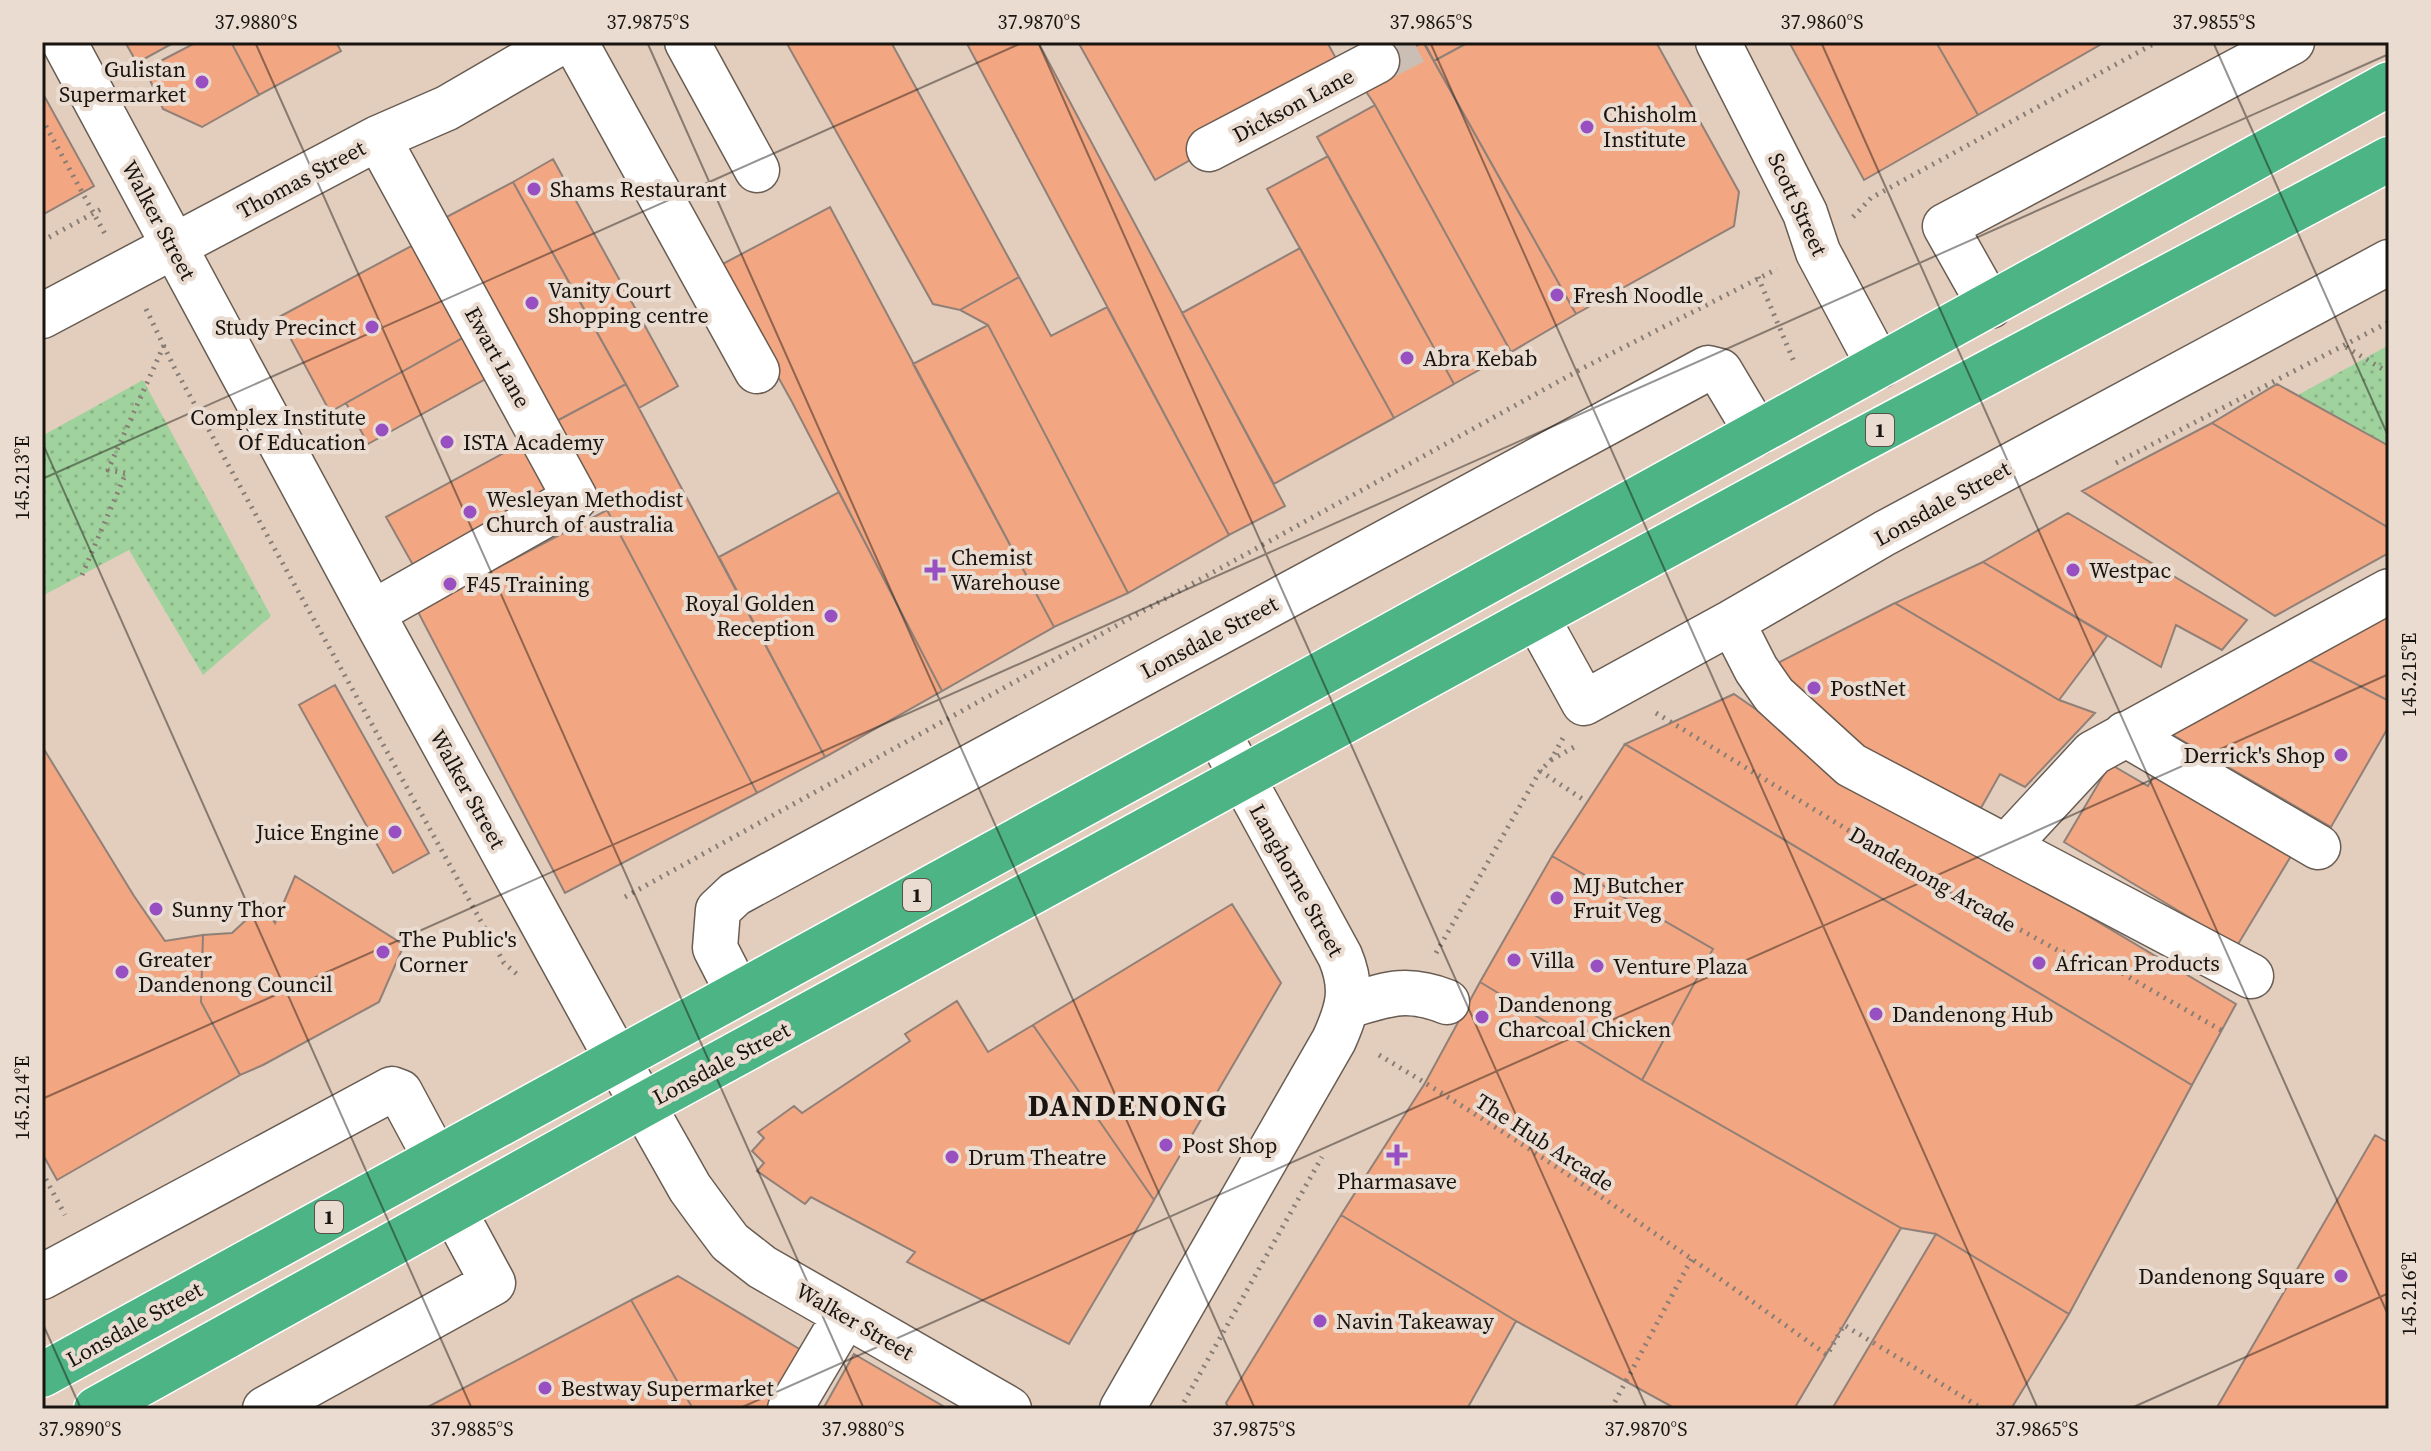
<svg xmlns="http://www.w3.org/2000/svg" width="2431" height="1451" font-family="'Source Serif 4',serif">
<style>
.built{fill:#e3cebe}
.grass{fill:url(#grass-dots)}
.building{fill:#f2a681;stroke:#908078;stroke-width:2}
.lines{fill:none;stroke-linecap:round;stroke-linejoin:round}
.minor-tunnel{stroke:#cbbeb4;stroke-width:44;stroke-dasharray:44 22;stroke-linecap:butt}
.minor-casing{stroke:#695d53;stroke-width:47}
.highway-casing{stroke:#fff;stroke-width:47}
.path{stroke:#887e76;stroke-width:5;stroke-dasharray:2 6;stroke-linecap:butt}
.minor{stroke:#fff;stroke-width:44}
.highway{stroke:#4db585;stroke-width:44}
.ticks{fill:none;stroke:#191410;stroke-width:2;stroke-opacity:0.45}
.poi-dot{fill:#984fc1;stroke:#eadcd1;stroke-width:3}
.labels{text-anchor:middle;stroke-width:8;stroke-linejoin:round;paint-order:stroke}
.shield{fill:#eadcd1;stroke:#58504a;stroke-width:2}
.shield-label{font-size:20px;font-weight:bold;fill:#191410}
.poi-label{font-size:22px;fill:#191410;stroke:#eadcd1;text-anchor:start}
.street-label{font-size:22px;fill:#191410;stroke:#eadcd1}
.district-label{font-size:30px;font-weight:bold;letter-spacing:2px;fill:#191410;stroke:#eadcd1}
.neatline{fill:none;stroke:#191410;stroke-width:3}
.ticks-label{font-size:20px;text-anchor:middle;fill:#191410}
</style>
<defs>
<pattern id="grass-dots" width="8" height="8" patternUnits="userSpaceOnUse" patternTransform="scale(2)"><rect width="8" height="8" fill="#a0d29d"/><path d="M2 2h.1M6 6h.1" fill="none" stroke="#89b386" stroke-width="1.8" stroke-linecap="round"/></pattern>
</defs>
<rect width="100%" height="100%" fill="#eadcd1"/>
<path class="built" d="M42,42H2389V1409H42Z"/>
<path class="grass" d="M2389,345V446L2298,395Z
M143,380L271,616L203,675L129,550L42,596V436Z"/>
<path class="building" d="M125,42H175L137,63Z
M197,42H231L259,95L202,127L163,109L145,69Z
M231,42H336L341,51L259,95Z
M786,42H891L1019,277L960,310L933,304Z
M966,42H1038L1285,506L1229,535Z
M1078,42H1327L1344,73L1155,180Z
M1366,42H1423L1381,66Z
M1423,42L1576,314L1511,352L1375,105L1357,78Z
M1424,42H1469L1434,61Z
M1469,42H1656L1739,192L1734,226L1576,314L1434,61Z
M1789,42H1936L1978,115L1864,180Z
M1936,42H2105L1978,115Z
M42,92L94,186L42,215Z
M1375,105L1511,352L1454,384L1317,137Z
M1328,156L1454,384L1394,418L1267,189Z
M553,159L678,386L639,408L513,182Z
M513,182L626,384L551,424L439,221Z
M830,207L1054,627L942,691L792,402L717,267Z
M415,244L466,336L330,412L279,317Z
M1300,248L1394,418L1274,484L1182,313Z
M1019,277L1051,336L1107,307L1229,535L1128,593L988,325L960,310Z
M988,325L1128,593L1054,627L913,364Z
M466,336L489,377L368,444L346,403Z
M626,384L825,757L757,793L607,510L603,503L596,507L551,424Z
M2277,384L2389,446V528L2212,423Z
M2212,423L2389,528V553L2275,616L2082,491Z
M526,441L560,505L422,581L386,517Z
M839,492L942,691L825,757L719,557Z
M607,510L757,793L565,893L417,610Z
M2068,513L2247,620L2222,650L2176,625L2161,667L1983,562Z
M1983,562L2107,636L2059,700L1895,603Z
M1895,603L2059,700L2095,713L2025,787L2000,774L1981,808L1853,747L1774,665Z
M2389,605V701L2298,654Z
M2298,654L2389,701V726L2331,827L2171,734Z
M335,685L429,853L393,873L299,705Z
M1734,694L1843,770L2236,1004L2192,1085L1625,744Z
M1625,744L2192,1085L2069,1314L1936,1234L1901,1228L1642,1080L1713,949L1552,856Z
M42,746L134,896L165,941L203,935L201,1002L240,1075L57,1180L42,1153Z
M2110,764L2148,786L2160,764L2297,846L2237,946L2064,842Z
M1552,856L1713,949L1642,1080L1480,982Z
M295,876L404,945L379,1002L263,1065L240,1075L201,1002L203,935L232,933L263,904L275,923Z
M1232,904L1281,983L1154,1200L1033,1025Z
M1480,982L1642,1080L1901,1228L1794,1409H1676L1516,1321L1341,1215L1425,1083Z
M957,1001L988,1052L1033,1025L1154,1200L1069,1344L907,1262L915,1252L811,1197L805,1204L757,1171L764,1163L752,1151L764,1138L758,1132L794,1106L802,1113L910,1041L905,1034Z
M2375,1135L2389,1143V1409H2216Z
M1341,1215L1516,1321L1467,1409H1229L1226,1403Z
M1936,1234L2069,1314L2011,1409H1832Z
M678,1276L806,1353L775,1409H693L631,1300Z
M631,1300L693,1409H424Z
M854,1354L948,1409H823Z"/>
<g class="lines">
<path class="minor-tunnel" d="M1377,61L1414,42"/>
<defs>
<path id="minor" d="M64,42L372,613L617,1059L690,1188L706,1210L730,1242L762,1267L1009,1409
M575,42L757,371
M687,42L757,170
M1718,42L1805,213L1818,252L1879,366
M1209,149L1377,61
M1990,306L1945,226L2292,42
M42,316L378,138L447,108L561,42
M372,613L575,498L378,138
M1537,618L1584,703L1732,622L1885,533L2389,262
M1732,622L1756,669L1774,695L1851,765L2251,976
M2125,734L2318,847
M2006,847L2093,753L2389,591
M738,993L715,948L718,910L735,894L1708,368L1720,371L1757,433
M1348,1006C1387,994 1407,986 1447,1002
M42,1277L392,1089L400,1092L436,1159
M265,1409L493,1283L454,1211
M790,1409L845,1316
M1122,1409L1334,1040C1348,1009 1354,989 1340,956L1217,731"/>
<path id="highway" d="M42,1375L1217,731L2389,84
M96,1409L643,1105L1501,636L1837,453L2389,159"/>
</defs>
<use href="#minor" class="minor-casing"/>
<use href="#highway" class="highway-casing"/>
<path class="path" d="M42,119L105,234
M1853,217L1871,198L2157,42
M42,241L105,207
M1758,277L1795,364
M146,309L174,367L504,963L519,976
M2346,347L2389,373
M2116,463L2389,322
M82,575L126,473L108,470L164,345
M1656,713L1930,880L2059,951L2099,960L2226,1033
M1551,760L1576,746
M1540,771L1587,802
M625,897L1583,368L1777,269
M1436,953L1540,771L1551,760L1563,738
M1379,1055C1533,1147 1681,1250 1827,1355L1844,1325L1983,1409
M42,1172L65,1215
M1180,1409L1322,1157
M1611,1409L1692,1258"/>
<use href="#minor" class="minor"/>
<use href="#highway" class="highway"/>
</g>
<path class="ticks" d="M255,42L864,1409M647,42L1255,1409M1038,42L1647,1409M1430,42L2038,1409M1821,42L2389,1317M2213,42L2389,438M42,442L472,1409M42,479L1024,42M42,1099L2389,54M42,1322L81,1409M738,1409L2389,674M2129,1409L2389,1293"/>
<g class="poi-dot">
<circle cx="202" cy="82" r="8"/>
<circle cx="1587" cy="127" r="8"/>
<circle cx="534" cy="189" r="8"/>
<circle cx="1557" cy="295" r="8"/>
<circle cx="532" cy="303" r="8"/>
<circle cx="372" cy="327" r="8"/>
<circle cx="1407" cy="358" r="8"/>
<circle cx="382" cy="430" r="8"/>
<circle cx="447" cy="442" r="8"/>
<circle cx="470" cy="512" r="8"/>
<path d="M931 558h8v8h8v8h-8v8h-8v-8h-8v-8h8z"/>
<circle cx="2073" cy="570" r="8"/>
<circle cx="450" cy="584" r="8"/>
<circle cx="831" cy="616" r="8"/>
<circle cx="1814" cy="688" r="8"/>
<circle cx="2341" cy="755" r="8"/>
<circle cx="395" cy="832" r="8"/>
<circle cx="1557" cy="898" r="8"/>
<circle cx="156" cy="909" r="8"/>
<circle cx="383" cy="952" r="8"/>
<circle cx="1514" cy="960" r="8"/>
<circle cx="2039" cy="963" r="8"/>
<circle cx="1597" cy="966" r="8"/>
<circle cx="122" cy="972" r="8"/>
<circle cx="1876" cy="1014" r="8"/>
<circle cx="1482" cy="1017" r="8"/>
<circle cx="1166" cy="1145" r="8"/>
<path d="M1393 1143h8v8h8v8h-8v8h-8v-8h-8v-8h8z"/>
<circle cx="952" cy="1157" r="8"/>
<circle cx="2341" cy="1276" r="8"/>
<circle cx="1320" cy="1321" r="8"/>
<circle cx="545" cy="1388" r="8"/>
</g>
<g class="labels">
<g class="shield">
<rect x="1866" y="414" width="28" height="32" rx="6"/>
<rect x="903" y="879" width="28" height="32" rx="6"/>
<rect x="315" y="1201" width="28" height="32" rx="6"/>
</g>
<g class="shield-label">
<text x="1880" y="437">1</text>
<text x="917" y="902">1</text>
<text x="329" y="1224">1</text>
</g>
<g class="poi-label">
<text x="186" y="77" text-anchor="end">Gulistan<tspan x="186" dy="25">Supermarket</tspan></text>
<text x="1603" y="122">Chisholm<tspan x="1603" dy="25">Institute</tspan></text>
<text x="550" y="197">Shams Restaurant</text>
<text x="548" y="298">Vanity Court<tspan x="548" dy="25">Shopping centre</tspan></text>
<text x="1573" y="303">Fresh Noodle</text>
<text x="356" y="335" text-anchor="end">Study Precinct</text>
<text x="1423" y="366">Abra Kebab</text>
<text x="366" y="425" text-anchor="end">Complex Institute<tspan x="366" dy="25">Of Education</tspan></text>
<text x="463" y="450">ISTA Academy</text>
<text x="486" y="507">Wesleyan Methodist<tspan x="486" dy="25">Church of australia</tspan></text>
<text x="951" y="565">Chemist<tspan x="951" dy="25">Warehouse</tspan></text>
<text x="2089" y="578">Westpac</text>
<text x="466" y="592">F45 Training</text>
<text x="815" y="611" text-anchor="end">Royal Golden<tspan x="815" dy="25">Reception</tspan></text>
<text x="1830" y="696">PostNet</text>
<text x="2325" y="763" text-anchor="end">Derrick's Shop</text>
<text x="379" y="840" text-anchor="end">Juice Engine</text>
<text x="1573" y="893">MJ Butcher<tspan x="1573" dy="25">Fruit Veg</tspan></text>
<text x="172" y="917">Sunny Thor</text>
<text x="399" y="947">The Public's<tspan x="399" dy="25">Corner</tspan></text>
<text x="138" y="967">Greater<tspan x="138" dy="25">Dandenong Council</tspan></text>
<text x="1530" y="968">Villa</text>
<text x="2055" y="971">African Products</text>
<text x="1613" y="974">Venture Plaza</text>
<text x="1498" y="1012">Dandenong<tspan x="1498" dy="25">Charcoal Chicken</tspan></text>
<text x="1892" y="1022">Dandenong Hub</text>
<text x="1182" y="1153">Post Shop</text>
<text x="968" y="1165">Drum Theatre</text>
<text x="1397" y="1189" text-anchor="middle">Pharmasave</text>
<text x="2325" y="1284" text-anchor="end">Dandenong Square</text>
<text x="1336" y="1329">Navin Takeaway</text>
<text x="561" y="1396">Bestway Supermarket</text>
</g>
<g class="street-label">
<text transform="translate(1293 105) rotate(-28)" y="8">Dickson Lane</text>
<text transform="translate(301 179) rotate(-28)" y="8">Thomas Street</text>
<text transform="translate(1798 204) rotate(65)" y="8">Scott Street</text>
<text transform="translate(159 220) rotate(62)" y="8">Walker Street</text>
<text transform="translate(498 357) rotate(61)" y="8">Ewart Lane</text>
<text transform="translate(1942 503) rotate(-29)" y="8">Lonsdale Street</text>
<text transform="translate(1209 637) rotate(-28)" y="8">Lonsdale Street</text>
<text transform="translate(468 789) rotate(61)" y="8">Walker Street</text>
<text transform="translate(1933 879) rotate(30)" y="8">Dandenong Arcade</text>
<text transform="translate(1297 880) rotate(61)" y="8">Langhorne Street</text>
<text transform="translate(721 1063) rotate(-28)" y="8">Lonsdale Street</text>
<text transform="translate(1545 1142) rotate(33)" y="8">The Hub Arcade</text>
<text transform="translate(855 1321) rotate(30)" y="8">Walker Street</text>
<text transform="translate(134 1324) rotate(-29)" y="8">Lonsdale Street</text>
</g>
<g class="district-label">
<text x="1128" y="1116">DANDENONG</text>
</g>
</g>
<rect width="2431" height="1451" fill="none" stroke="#eadcd1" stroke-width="88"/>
<rect x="44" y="44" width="2343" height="1363" class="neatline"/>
<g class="ticks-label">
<text x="256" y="29">37.9880°S</text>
<text x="648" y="29">37.9875°S</text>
<text x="1039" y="29">37.9870°S</text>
<text x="1431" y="29">37.9865°S</text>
<text x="1822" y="29">37.9860°S</text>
<text x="2214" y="29">37.9855°S</text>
<text transform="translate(22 478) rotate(-90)" y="7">145.213°E</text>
<text transform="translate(2409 675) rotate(-90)" y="7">145.215°E</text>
<text transform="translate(22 1098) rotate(-90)" y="7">145.214°E</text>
<text transform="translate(2409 1294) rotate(-90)" y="7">145.216°E</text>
<text x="80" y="1436">37.9890°S</text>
<text x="472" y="1436">37.9885°S</text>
<text x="863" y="1436">37.9880°S</text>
<text x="1254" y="1436">37.9875°S</text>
<text x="1646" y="1436">37.9870°S</text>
<text x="2037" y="1436">37.9865°S</text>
</g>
</svg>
